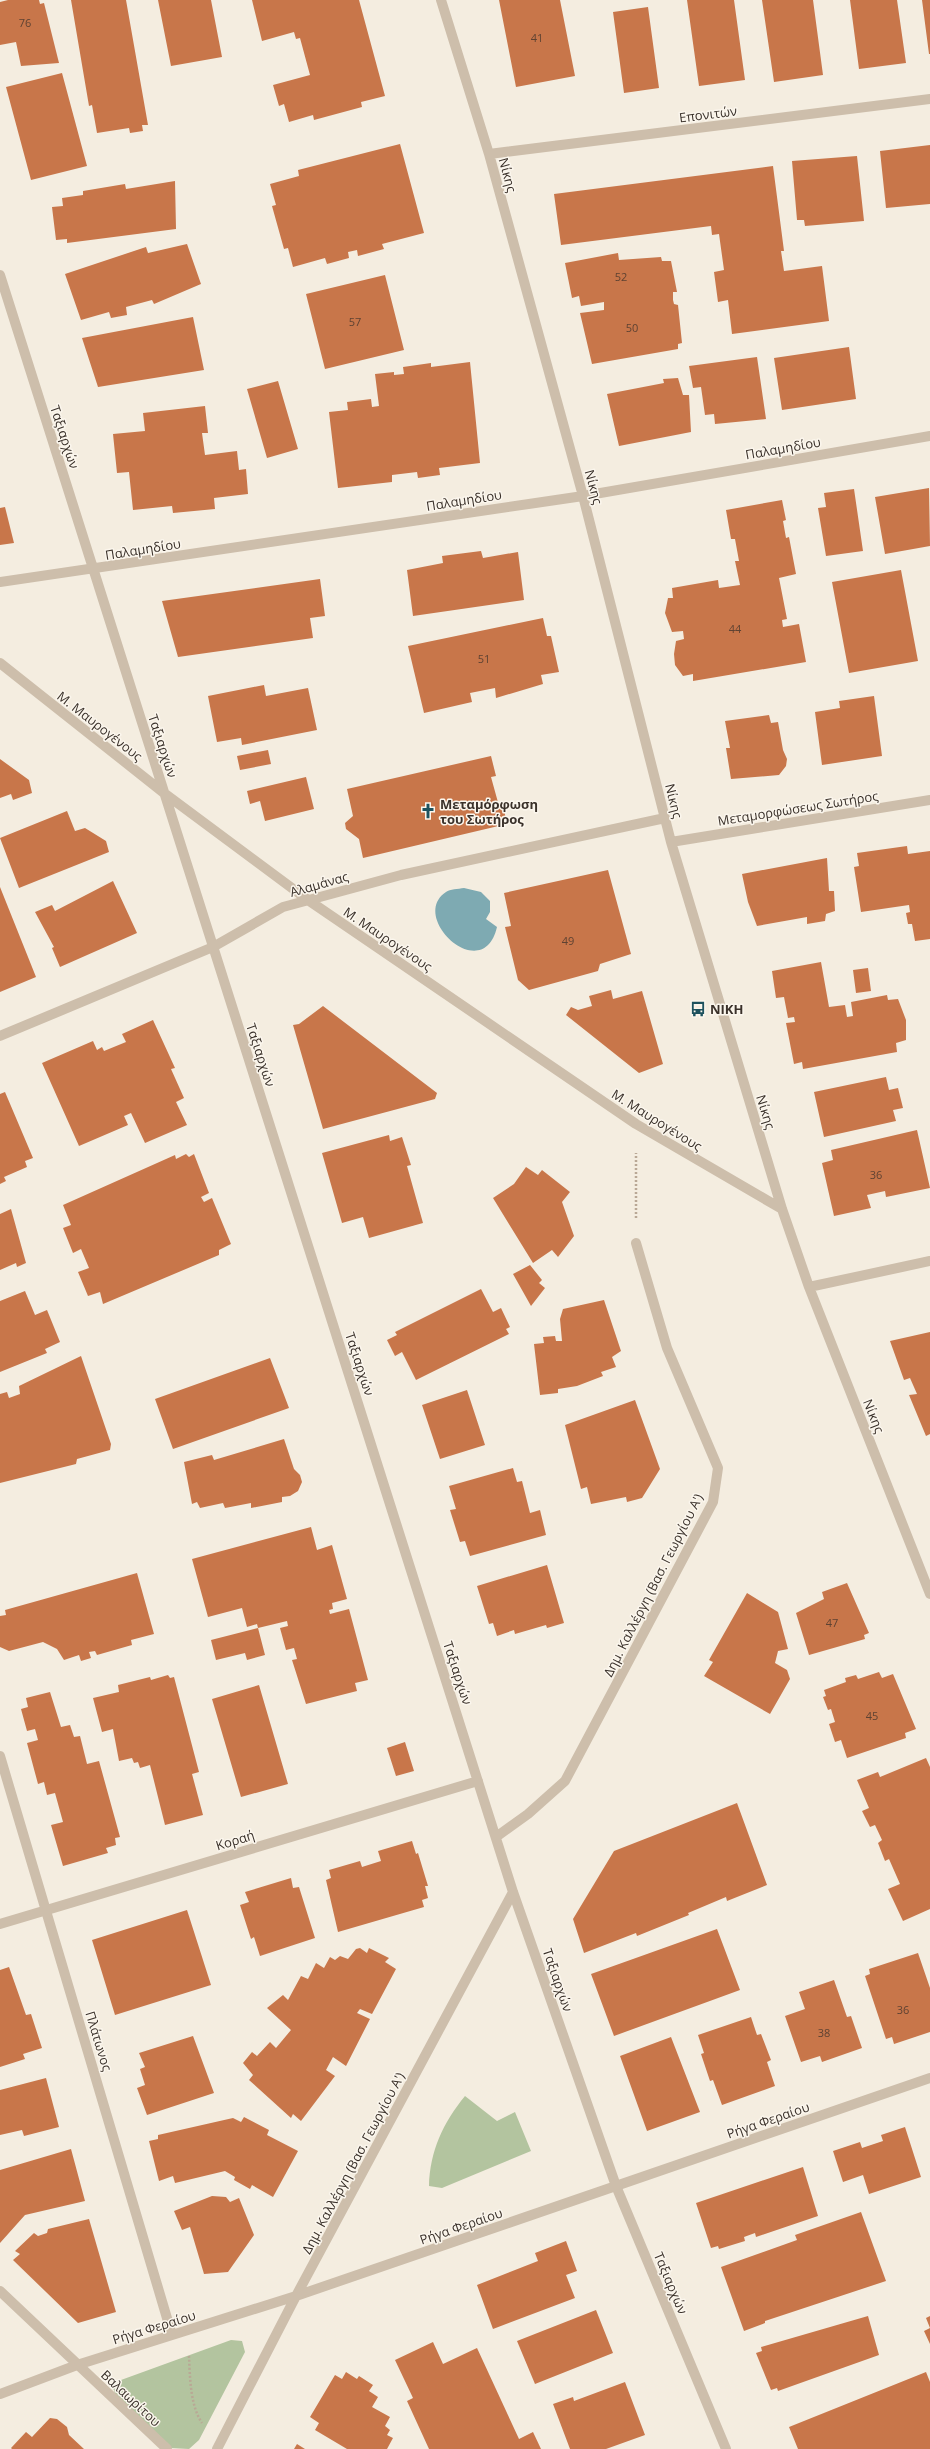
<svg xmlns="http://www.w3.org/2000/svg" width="930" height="2449" font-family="'Open Sans',sans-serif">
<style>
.green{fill:#b3c49f}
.water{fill:#7eaab2}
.building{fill:#c8764a}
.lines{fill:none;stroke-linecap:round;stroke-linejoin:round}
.path{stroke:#b9a895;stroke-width:2.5;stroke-dasharray:2 2;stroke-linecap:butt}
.minor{stroke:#cdbeab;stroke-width:10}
.labels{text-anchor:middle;stroke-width:3;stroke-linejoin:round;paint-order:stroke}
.number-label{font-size:11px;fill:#5e4232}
.street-label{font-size:13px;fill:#3a312a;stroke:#fbf6ed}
.poi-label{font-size:13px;font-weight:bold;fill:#3a312a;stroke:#fbf6ed;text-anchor:start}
</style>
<rect width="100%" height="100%" fill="#f4ede0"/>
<path class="green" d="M465,2096L497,2121L515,2112L531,2151L442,2188L429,2186C430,2151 443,2123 465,2096Z
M231,2340L242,2341L245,2352L199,2440L189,2449L171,2448L116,2398L113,2387L121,2380Z"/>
<path class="water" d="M464,888L481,892L490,901V912L486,919L497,927C483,987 408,917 446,892C450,889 458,889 464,888Z"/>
<path class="building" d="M8,0H39L40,4L44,3L59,63L21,66L16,42L0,45V2Z
M71,0H126L148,125H142L143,131L130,133L129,128L97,133L92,105L89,106Z
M158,0H211L222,57L171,66Z
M252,0H359L385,96L361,102L362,107L314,120L313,115L289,122L284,104L279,106L273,85L310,75L300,38L296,39L294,32L262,41Z
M499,0H560L575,76L516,87Z
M687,0H734L745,80L699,86Z
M762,0H813L823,75L774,82Z
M850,0H897L906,63L859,69Z
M922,0H930V54H929Z
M648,7L659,88L624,93L613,12Z
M62,73L87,166L31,180L6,87Z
M400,144L424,233L382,244L384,249L358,256L357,250L348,252L349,258L327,264L325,258L293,267L288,248L284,249L272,206L276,205L270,184L299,176L298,170Z
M930,145V204L886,208L880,151Z
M857,156L864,221L805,226L804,220H797L792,161Z
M773,166L784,251H781L784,271L822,266L829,321L732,334L728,300L718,302L714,272L724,270L719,234L712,235L711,226L561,245L554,194Z
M175,181L176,229L67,243V239L56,240L52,207L63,206L62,198L83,195V191L125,184L126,189Z
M187,244L201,284L154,304L152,300L126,307L127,315L111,318L109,312L81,320L65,274L146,247L148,253Z
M618,253L619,260L661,257L662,261H671L677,292H673V300L674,304L678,305L682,343L678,344V349L592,364L580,313L604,310V302L581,306L579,296L572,298L565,263Z
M385,275L404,350L325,369L306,294Z
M193,317L204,370L98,387L82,338Z
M849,347L856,399L782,410L774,358Z
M757,357L766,419L715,424L714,414L705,415L701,387L693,388L689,366Z
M470,362L480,463L439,468L440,475L418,478L417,472L392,475V482L338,488L329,412L348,410L347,402L371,399L372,407L379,406L375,374L394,372V375L404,374L403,367L431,363V367Z
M678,378L683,395H689L691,432L619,446L607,394L664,383L663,379Z
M278,381L298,449L267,458L247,389Z
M205,406L208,433H202L205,455L237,451L239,470L246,469L248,494L214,498L215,509L173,513L172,506L133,510L129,472L117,473L113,434L145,431L143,413Z
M929,488L930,546L885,554L875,497Z
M854,489L863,551L826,556L818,508L826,507L824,493Z
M782,500L786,520L783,521L786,538L789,537L796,574L779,578L787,619L782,620L783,627L799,624L806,662L693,681V674L683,676L675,665L674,654L676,641L684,639L683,631L672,632L665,613L668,598H673L672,588L718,580L719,588L740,585L735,561H739L735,539H731L726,510Z
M5,507L14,543L0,545V508Z
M481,551L483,558L518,552L524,600L413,616L407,570L443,563L442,556Z
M901,570L918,661L849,673L832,582Z
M320,579L325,616L310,618L313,638L178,657L162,601Z
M543,618L547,636H551L559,672L541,675L543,684L496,698L495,688L470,693L472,702L424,713L408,646Z
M264,685L266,696L308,688L317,730L242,745L241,738L217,742L208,696Z
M874,696L882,756L822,765L815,712L840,708L839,701Z
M769,715L771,723L778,722L783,750L787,759L786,766L779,775L731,779L726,748H730L725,721Z
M268,750L271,764L240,770L237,756Z
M491,756L496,776L491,777L499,806L503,805L507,824L363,858L359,839L346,829L345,823L353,816L347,789Z
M0,759L29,780L32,793L13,800L11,794L0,798Z
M306,777L314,809L265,821L260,801L250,804L247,791Z
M67,811L75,831L85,828L106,841L109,852L19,888L0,838Z
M907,846L908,854L930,851V939L915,941L912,924H908L906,913L910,912L909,905L861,912L854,867L859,866L857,853Z
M827,858L829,891H834L835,911L826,914L825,921L807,924V917L757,926L748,902L742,874Z
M608,870L631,954L600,964L598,971L529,990L518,980L505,927L511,926L504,893Z
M113,881L137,933L60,967L52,948L54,947L35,912L52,905L55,911Z
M0,887L36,977L0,992Z
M821,962L829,1007L845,1005L847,1017L853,1016L851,1002L887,995L888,1000L898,999L906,1020V1040L896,1043L897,1052L803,1069L802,1062L794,1064L786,1023L795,1022L794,1017L788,1018L784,997L776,998L772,971Z
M868,968L871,991L856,993L853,970Z
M611,990L613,999L642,991L663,1064L639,1073L566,1015L571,1007L578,1010L592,1006L589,996Z
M323,1006L437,1093L435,1099L323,1129L293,1025L299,1024Z
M153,1020L175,1068L171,1069L184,1098L176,1102L187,1125L145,1143L131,1113L124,1116L128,1125L79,1146L42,1063L93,1041L97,1050L102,1047L104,1051L126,1042L122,1034Z
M886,1077L889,1090L898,1088L903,1108L893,1110L896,1121L824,1137L814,1092Z
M5,1092L33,1158L25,1161L27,1167L4,1177L6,1181L0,1184V1094Z
M917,1130L930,1188L886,1197L885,1191L867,1195L871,1208L834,1216L822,1163L833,1160L831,1150Z
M389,1135L390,1141L402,1137L411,1165L407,1166L423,1223L369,1238L363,1217L342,1223L322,1153Z
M186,1154L189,1157L194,1154L209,1193L201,1197L204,1202L212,1198L231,1244L219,1250V1255L103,1304L100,1292L88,1296L78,1272L89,1268L81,1249L73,1253L63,1228L71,1225L63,1205L175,1155L176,1159Z
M526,1167L538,1175L542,1170L570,1192L562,1202L574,1236L558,1257L552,1250L533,1263L493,1198L514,1184Z
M11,1209L26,1263L17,1267L16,1263L0,1270V1214Z
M530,1265L542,1280L539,1283L545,1288L531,1306L513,1274Z
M481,1289L493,1312L501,1308L510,1327L506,1329L509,1334L416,1380L402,1352L395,1356L387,1340L397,1335L395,1332Z
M25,1291L35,1315L47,1310L60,1342L45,1349L47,1353L0,1372V1301Z
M604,1300L621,1351L612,1357L616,1367L601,1372L603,1376L577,1386L558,1389V1393L540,1395L534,1344L544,1343L543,1337L555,1336L556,1341H562L560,1319L563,1309Z
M930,1332V1434L926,1436L909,1395L917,1394L910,1378L904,1380L890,1341Z
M81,1356L111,1444L110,1450L77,1459L76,1464L0,1483V1394L7,1392L9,1398L20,1394L19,1386Z
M270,1358L289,1408L173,1449L155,1399Z
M467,1390L485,1445L440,1459L422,1405Z
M635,1400L660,1469L642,1498L627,1502L626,1497L591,1504L587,1487L581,1489L565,1425Z
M284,1439L294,1469L300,1475L302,1482L298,1491L290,1496L282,1497V1502L251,1508V1503L225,1508L223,1503L200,1508L197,1502L192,1504L184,1462L212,1455L214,1460Z
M513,1468L517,1482L522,1481L530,1513L540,1510L546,1535L470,1556L465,1541L460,1542L450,1510L456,1509L449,1486Z
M311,1527L317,1550L332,1545L347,1599L332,1603L333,1609L329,1610L330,1614L349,1609L368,1680L355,1683L357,1691L306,1704L292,1660L297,1659L294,1648L286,1650L280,1628L288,1626L287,1621L258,1628L257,1624L247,1627L242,1608L208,1617L192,1559Z
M547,1565L564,1623L547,1628L546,1625L515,1634L514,1630L497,1636L493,1623L489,1624L477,1586Z
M137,1573L154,1634L131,1640L132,1645L97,1655L95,1651L89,1652L91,1658L81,1661L79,1655L64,1660L57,1649L43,1642L9,1651L0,1647V1616L6,1615L5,1610Z
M847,1583L869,1633L864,1635L865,1639L809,1655L796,1613L824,1599L822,1592Z
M747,1593L778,1612L788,1649L778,1651L775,1663L787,1670L790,1679L770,1714L704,1676L713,1662L709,1660Z
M258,1628L265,1655L247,1660L245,1653L216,1660L211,1640Z
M879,1672L882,1678L893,1674L916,1729L905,1733L906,1738L847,1758L841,1740L835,1742L829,1724L835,1722L831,1709L828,1710L823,1697L826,1696L824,1690L846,1682L845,1678L856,1675L858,1679Z
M168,1675L170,1678L174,1677L199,1772L192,1774L203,1815L165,1825L150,1765L140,1768L138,1762L134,1763L132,1758L119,1761L113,1729L102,1732L93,1698L119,1692L118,1685L150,1677L151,1680Z
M259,1685L288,1784L241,1797L212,1699Z
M50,1692L61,1727L70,1725L74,1737L80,1736L87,1764L99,1761L120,1837L115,1838L116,1845L106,1848L108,1853L63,1866L51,1825L63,1822L55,1793L47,1795L44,1782L38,1784L27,1743L38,1740L35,1729L27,1731L21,1709L28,1707L26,1698Z
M405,1742L414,1771L396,1776L387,1748Z
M926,1758L930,1767V1909L903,1921L888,1889L900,1884L889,1859L885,1861L878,1843L882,1840L875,1825L870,1827L862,1811L869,1808L857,1780L878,1772L880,1777Z
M737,1803L767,1885L727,1901L726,1897L688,1913L689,1915L637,1936L636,1933L584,1953L573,1919L614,1851Z
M412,1841L416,1854L418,1853L428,1886H425L428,1898L422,1900L424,1907L338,1932L326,1880L331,1878L329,1870L360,1861L362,1867L381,1861L378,1851Z
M291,1878L293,1888L299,1887L315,1938L260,1956L254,1937L251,1939L240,1905L249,1902L245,1892Z
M187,1910L211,1985L115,2015L92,1940Z
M717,1929L740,1990L614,2036L591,1974Z
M360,1948L367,1953L369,1948L389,1958L385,1962L396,1969L372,2014L360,2009L357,2013L370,2019L346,2066L333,2057L326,2070L335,2076L301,2121L293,2114L291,2118L249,2080L253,2075L243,2063L252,2052L257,2056L270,2042L276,2048L291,2030L267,2008L283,1995L288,2000L301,1976L308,1979L316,1963L324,1968L330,1957L335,1960L340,1956L348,1959L356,1949Z
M918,1953L930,1988V2032L894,2044L892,2037L886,2039L865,1976L870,1974L869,1969Z
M9,1967L26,2015L31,2014L42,2048L23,2054L25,2059L0,2067V1970Z
M834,1980L847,2017L851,2016L862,2048L822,2062L820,2056L801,2062L785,2016L805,2009L799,1992Z
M751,2017L757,2035L761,2034L771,2060L767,2062L775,2086L722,2105L713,2080L710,2081L701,2054L704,2053L698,2035Z
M193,2036L214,2093L147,2115L137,2088L145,2085L140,2069L145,2067L139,2053Z
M671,2037L700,2112L647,2131L620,2056Z
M46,2078L59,2127L24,2136L22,2130L0,2135V2090Z
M244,2117L269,2130L267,2135L298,2151L273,2197L252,2185L250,2189L234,2180L235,2177L225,2171L175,2183L173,2176L159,2181L149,2141L158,2139V2135L233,2118L241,2122Z
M905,2127L921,2177L869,2194L863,2175L843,2182L833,2151L860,2142L862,2148L883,2141L881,2135Z
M71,2149L85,2201L25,2215L0,2243V2170Z
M803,2167L818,2216L756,2237L755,2233L744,2237L745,2241L719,2249L718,2246L711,2248L696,2203Z
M212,2196L226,2197L230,2202L239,2198L254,2235L228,2272L204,2274L190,2227L182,2230L174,2211Z
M861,2212L886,2281L765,2321V2323L744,2331L721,2267L797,2240L795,2235Z
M89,2219L116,2312L78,2323L13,2260L20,2254L15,2251L34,2233L38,2236L47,2233L48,2229Z
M566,2241L577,2271L566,2275L575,2298L493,2329L477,2285L538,2261L535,2253Z
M596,2310L613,2353L535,2384L517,2341Z
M868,2316L879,2355L778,2391L777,2388L771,2390L756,2353L762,2351L761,2347Z
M930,2316V2328L926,2318Z
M930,2328V2344L924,2331Z
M433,2342L443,2364L477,2348L519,2439L533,2432L541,2449H429L407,2401L413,2398L395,2360Z
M346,2372L357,2379L359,2376L373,2385L369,2391L378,2397L372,2407L390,2417L385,2426L390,2430L387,2435L393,2438L387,2449H347L315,2430L319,2423L310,2417L335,2375L342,2379Z
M926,2372L930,2382V2449H798L789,2427Z
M625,2382L645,2435L606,2449H570L553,2404L573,2397L574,2401Z
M50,2418L57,2419L67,2427L69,2435L84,2449H12L11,2448L26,2432L32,2437Z
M297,2444L305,2449H294Z"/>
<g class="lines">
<path class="path" d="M636,1218V1153
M189,2356C190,2377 190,2405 202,2423"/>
<path class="minor" d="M441,0L489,154L583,496L671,842L782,1209L809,1287L930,1594
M489,154L930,99
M0,275L513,1892L616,2186L726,2449
M0,582L583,496L930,436
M0,663L164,793L308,900L636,1124L782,1209
M671,842L930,800
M0,1036L213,947L283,907L401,875L665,818
M809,1287L930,1261
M0,1756L172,2335
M496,1837L528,1814L565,1781L713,1502L718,1468L667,1348L636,1243
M0,1924L478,1781
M0,2291L167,2449
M0,2394L77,2365L296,2296L930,2078
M217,2449L296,2296L513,1892"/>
</g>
<defs>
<symbol id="church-bare" viewBox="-9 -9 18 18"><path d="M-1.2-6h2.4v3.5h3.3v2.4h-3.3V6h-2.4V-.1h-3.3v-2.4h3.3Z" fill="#1e525e" stroke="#fbf6ed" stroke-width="2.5" paint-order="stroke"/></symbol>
<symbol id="bus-bare" viewBox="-9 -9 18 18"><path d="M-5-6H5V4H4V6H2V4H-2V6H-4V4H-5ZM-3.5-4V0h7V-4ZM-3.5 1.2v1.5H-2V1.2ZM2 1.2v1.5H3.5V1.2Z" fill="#1e525e" stroke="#fbf6ed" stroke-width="2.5" paint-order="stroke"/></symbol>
</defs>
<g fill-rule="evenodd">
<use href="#church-bare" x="417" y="800" width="22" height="22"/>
<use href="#bus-bare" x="687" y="998" width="22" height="22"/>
</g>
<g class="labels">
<g class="number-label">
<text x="25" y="27">76</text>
<text x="537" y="42">41</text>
<text x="621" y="281">52</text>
<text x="355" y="326">57</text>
<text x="632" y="332">50</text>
<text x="735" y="633">44</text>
<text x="484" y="663">51</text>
<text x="568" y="945">49</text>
<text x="876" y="1179">36</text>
<text x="832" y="1627">47</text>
<text x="872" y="1720">45</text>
<text x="903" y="2014">36</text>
<text x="824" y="2037">38</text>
</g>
<g class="street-label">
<text transform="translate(708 114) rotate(-7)" y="5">Επονιτών</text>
<text transform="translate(508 175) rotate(75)" y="5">Νίκης</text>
<text transform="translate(65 437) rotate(72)" y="5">Ταξιαρχών</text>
<text transform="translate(783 448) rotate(-10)" y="5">Παλαμηδίου</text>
<text transform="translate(594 487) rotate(75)" y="5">Νίκης</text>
<text transform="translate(464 500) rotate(-9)" y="5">Παλαμηδίου</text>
<text transform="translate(143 549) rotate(-9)" y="5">Παλαμηδίου</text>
<text transform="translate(100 726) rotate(38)" y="5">Μ. Μαυρογένους</text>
<text transform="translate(163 746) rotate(72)" y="5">Ταξιαρχών</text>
<text transform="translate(674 801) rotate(76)" y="5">Νίκης</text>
<text transform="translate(798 808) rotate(-9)" y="5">Μεταμορφώσεως Σωτήρος</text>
<text transform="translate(319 884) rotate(-16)" y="5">Αλαμάνας</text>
<text transform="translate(388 939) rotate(34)" y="5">Μ. Μαυρογένους</text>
<text transform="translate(261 1055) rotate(72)" y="5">Ταξιαρχών</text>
<text transform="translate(766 1112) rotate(73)" y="5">Νίκης</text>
<text transform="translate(657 1120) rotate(32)" y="5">Μ. Μαυρογένους</text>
<text transform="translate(360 1364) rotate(72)" y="5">Ταξιαρχών</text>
<text transform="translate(874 1416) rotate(68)" y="5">Νίκης</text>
<text transform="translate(653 1585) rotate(-63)" y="5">Δημ. Καλλέργη (Βασ. Γεωργίου Α')</text>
<text transform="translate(458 1673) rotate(72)" y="5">Ταξιαρχών</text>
<text transform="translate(235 1840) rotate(-17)" y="5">Κοραή</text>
<text transform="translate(558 1980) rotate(71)" y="5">Ταξιαρχών</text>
<text transform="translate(99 2041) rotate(73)" y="5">Πλάτωνος</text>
<text transform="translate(768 2120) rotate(-19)" y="5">Ρήγα Φεραίου</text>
<text transform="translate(353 2163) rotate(-62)" y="5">Δημ. Καλλέργη (Βασ. Γεωργίου Α')</text>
<text transform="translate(461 2226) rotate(-19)" y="5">Ρήγα Φεραίου</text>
<text transform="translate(671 2283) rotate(67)" y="5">Ταξιαρχών</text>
<text transform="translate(154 2327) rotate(-17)" y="5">Ρήγα Φεραίου</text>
<text transform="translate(131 2398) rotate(43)" y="5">Βαλαωρίτου</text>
</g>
<g class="poi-label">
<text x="440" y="809">Μεταμόρφωση<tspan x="440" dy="15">του Σωτήρος</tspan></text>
<text x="710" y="1014">ΝΙΚΗ</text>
</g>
</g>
</svg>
